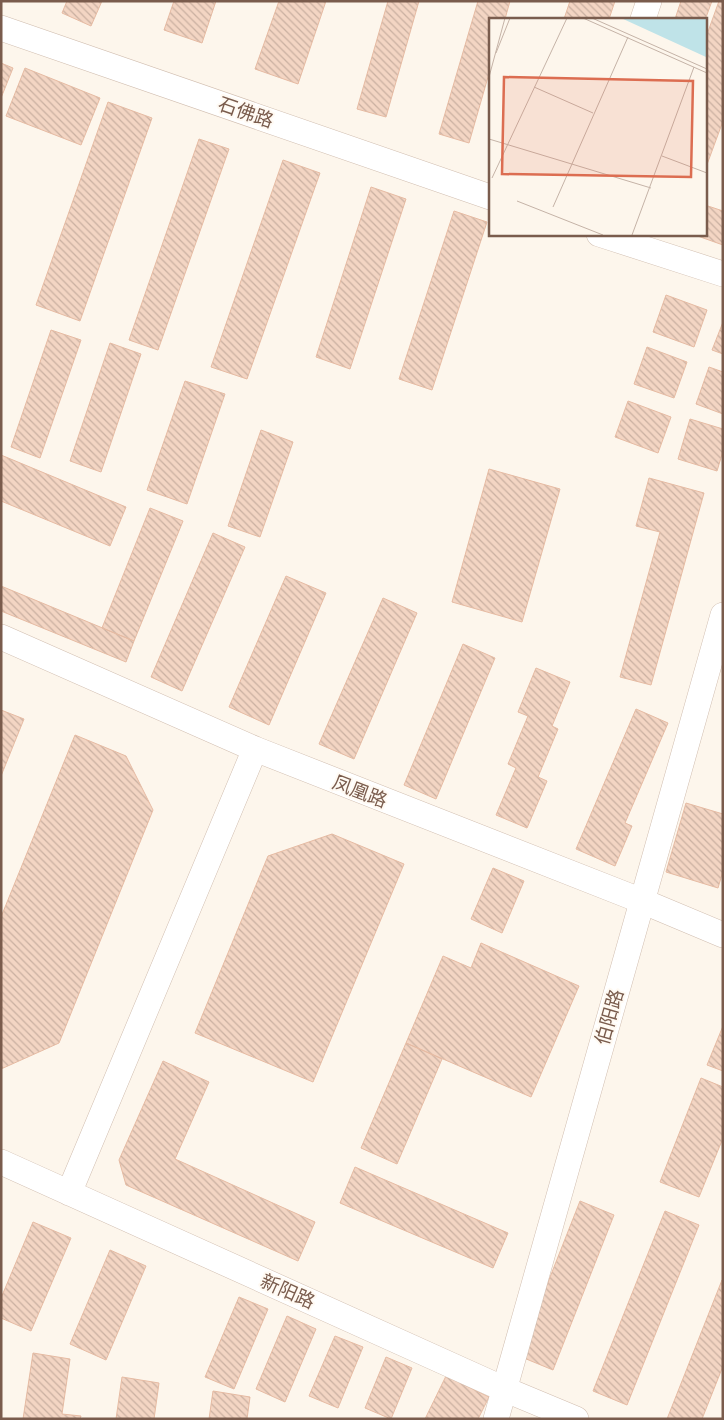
<svg xmlns="http://www.w3.org/2000/svg" width="724" height="1420" font-family="Figtree,'Noto Sans SC',sans-serif">
<style>
.building{fill:url(#building-back-hatch);stroke:#e6bba3}
.lines{fill:none;stroke-linecap:round;stroke-linejoin:round}
.minor-casing{stroke:#d1beb0;stroke-width:26}
.minor{stroke:#fff;stroke-width:25}
.labels{text-anchor:middle;stroke-width:4;stroke-linejoin:round;paint-order:stroke}
.street-label{font-size:19px;fill:#7a5c4d;stroke:#fffaf3}
.inset-road{fill:none;stroke:#c5b3a7;stroke-width:1}
.view{fill:#dc6d51;fill-opacity:0.15;stroke:#dc6d51;stroke-width:2.5}
.inset-edge{fill:none;stroke:#7a5c4d;stroke-width:2.5}
</style>
<defs>
<pattern id="building-back-hatch" width="6" height="6" patternUnits="userSpaceOnUse" patternTransform="scale(1.25)"><rect width="6" height="6" fill="#f3d5c3"/><path d="M-1 5l2 2M0 0l6 6M5-1l2 2" fill="none" stroke="#cab0a1"/></pattern>
</defs>
<rect width="100%" height="100%" fill="#fdf6ec"/>
<path class="building" d="M67,1H102L91,26L62,13Z
M174,1H216L202,43L164,30Z
M279,1H326L298,84L255,69Z
M388,1H419L386,117L357,109Z
M478,1H510L505,19H490V70L469,143L439,134Z
M570,1H615L609,19H564Z
M681,1H712L705,20L675,19Z
M719,1H723V121L705,170V40Z
M1,63L13,68L1,98Z
M25,68L100,98L81,145L6,116Z
M108,102L152,118L80,321L36,305Z
M199,139L229,149L158,350L129,340Z
M283,160L320,173L247,379L211,367Z
M371,187L406,199L350,369L316,357Z
M705,205L723,211V245L692,234H705Z
M454,211L487,222L432,390L399,379Z
M666,295L707,310L694,347L653,332Z
M723,322V354L712,350Z
M51,330L81,340L40,458L11,447Z
M110,343L141,354L101,472L70,461Z
M647,347L687,362L674,398L634,384Z
M709,367L723,372V414L696,404Z
M185,381L225,394L187,504L147,490Z
M628,401L671,417L658,453L615,437Z
M690,419L723,429V451L717,471L678,459Z
M261,430L293,442L260,537L228,526Z
M1,455L126,507L110,546L1,501Z
M489,469L560,489L522,622L452,602Z
M649,478L704,493L651,685L620,677L660,532L636,526Z
M150,508L183,521L134,641L102,628Z
M213,533L245,547L182,691L151,677Z
M286,576L326,593L269,725L229,707Z
M1,586L134,641L126,662L1,611Z
M383,598L417,613L354,759L319,744Z
M463,644L495,658L436,799L404,785Z
M536,668L570,682L552,726L558,729L538,777L547,781L527,828L496,815L516,768L508,764L528,716L518,712Z
M636,709L668,723L625,823L632,826L615,866L576,849Z
M1,710L24,719L1,776Z
M75,735L126,756L153,810L59,1043L1,1069V917Z
M686,803L723,814V871L718,888L666,872Z
M332,834L404,864L313,1082L195,1033L268,856Z
M493,868L524,881L502,933L471,919Z
M481,943L579,986L531,1097L406,1043L443,956L471,968Z
M723,1026V1071L707,1065Z
M406,1043L442,1059L397,1164L361,1148Z
M163,1061L209,1082L175,1159L315,1222L298,1261L126,1185L119,1160Z
M701,1078L723,1087V1138L699,1197L660,1182Z
M355,1167L508,1233L493,1268L340,1203Z
M580,1201L614,1215L553,1370L519,1356Z
M665,1211L699,1225L627,1405L593,1391Z
M33,1222L71,1238L31,1331L1,1318V1298Z
M110,1250L146,1266L106,1360L70,1344Z
M722,1280L723,1366L702,1419H667Z
M239,1297L268,1309L234,1389L205,1377Z
M287,1316L316,1329L285,1402L256,1389Z
M335,1336L363,1347L338,1408L309,1396Z
M33,1353L70,1359L62,1414L81,1416L80,1419H23Z
M386,1357L412,1368L391,1419L365,1408Z
M446,1376L489,1397L478,1419H425Z
M122,1377L159,1383L154,1419H116Z
M213,1391L250,1397L247,1419H209Z"/>
<g class="lines">
<defs>
<path id="minor" d="M643,19L649,1
M1,28L490,197
M599,234L723,274
M1,637L255,749L642,901L723,935
M1,1162L504,1389L576,1419
M69,1193L255,749
M496,1419L723,615"/>
</defs>
<use href="#minor" class="minor-casing"/>
<use href="#minor" class="minor"/>
</g>
<g class="labels">
<g class="street-label">
<text transform="translate(246 112) rotate(19)" y="7">石佛路</text>
<text transform="translate(360 791) rotate(21)" y="7">凤凰路</text>
<text transform="translate(609 1017) rotate(-74)" y="7">伯阳路</text>
<text transform="translate(288 1291) rotate(24)" y="7">新阳路</text>
</g>
</g>
<g transform="translate(489 18)">
<rect width="218" height="218" fill="#fdf6ec"/>
<path d="M132,0H217V39Z" fill="#bfe3e8"/>
<path class="inset-road" d="M94,0L218,55M103,0L218,51M7,35L21,0M0,59L16,0M45,69L104,95M0,121L162,170M173,138L218,155M3,160L78,0M28,183L114,217M64,189L139,19M143,217L205,49"/>
<path class="view" d="M15,59L204,63L202,159L13,156Z"/>
<rect width="218" height="218" class="inset-edge"/>
</g>
<rect width="724" height="1420" fill="none" stroke="#7a5c4d" stroke-width="5"/>
</svg>
